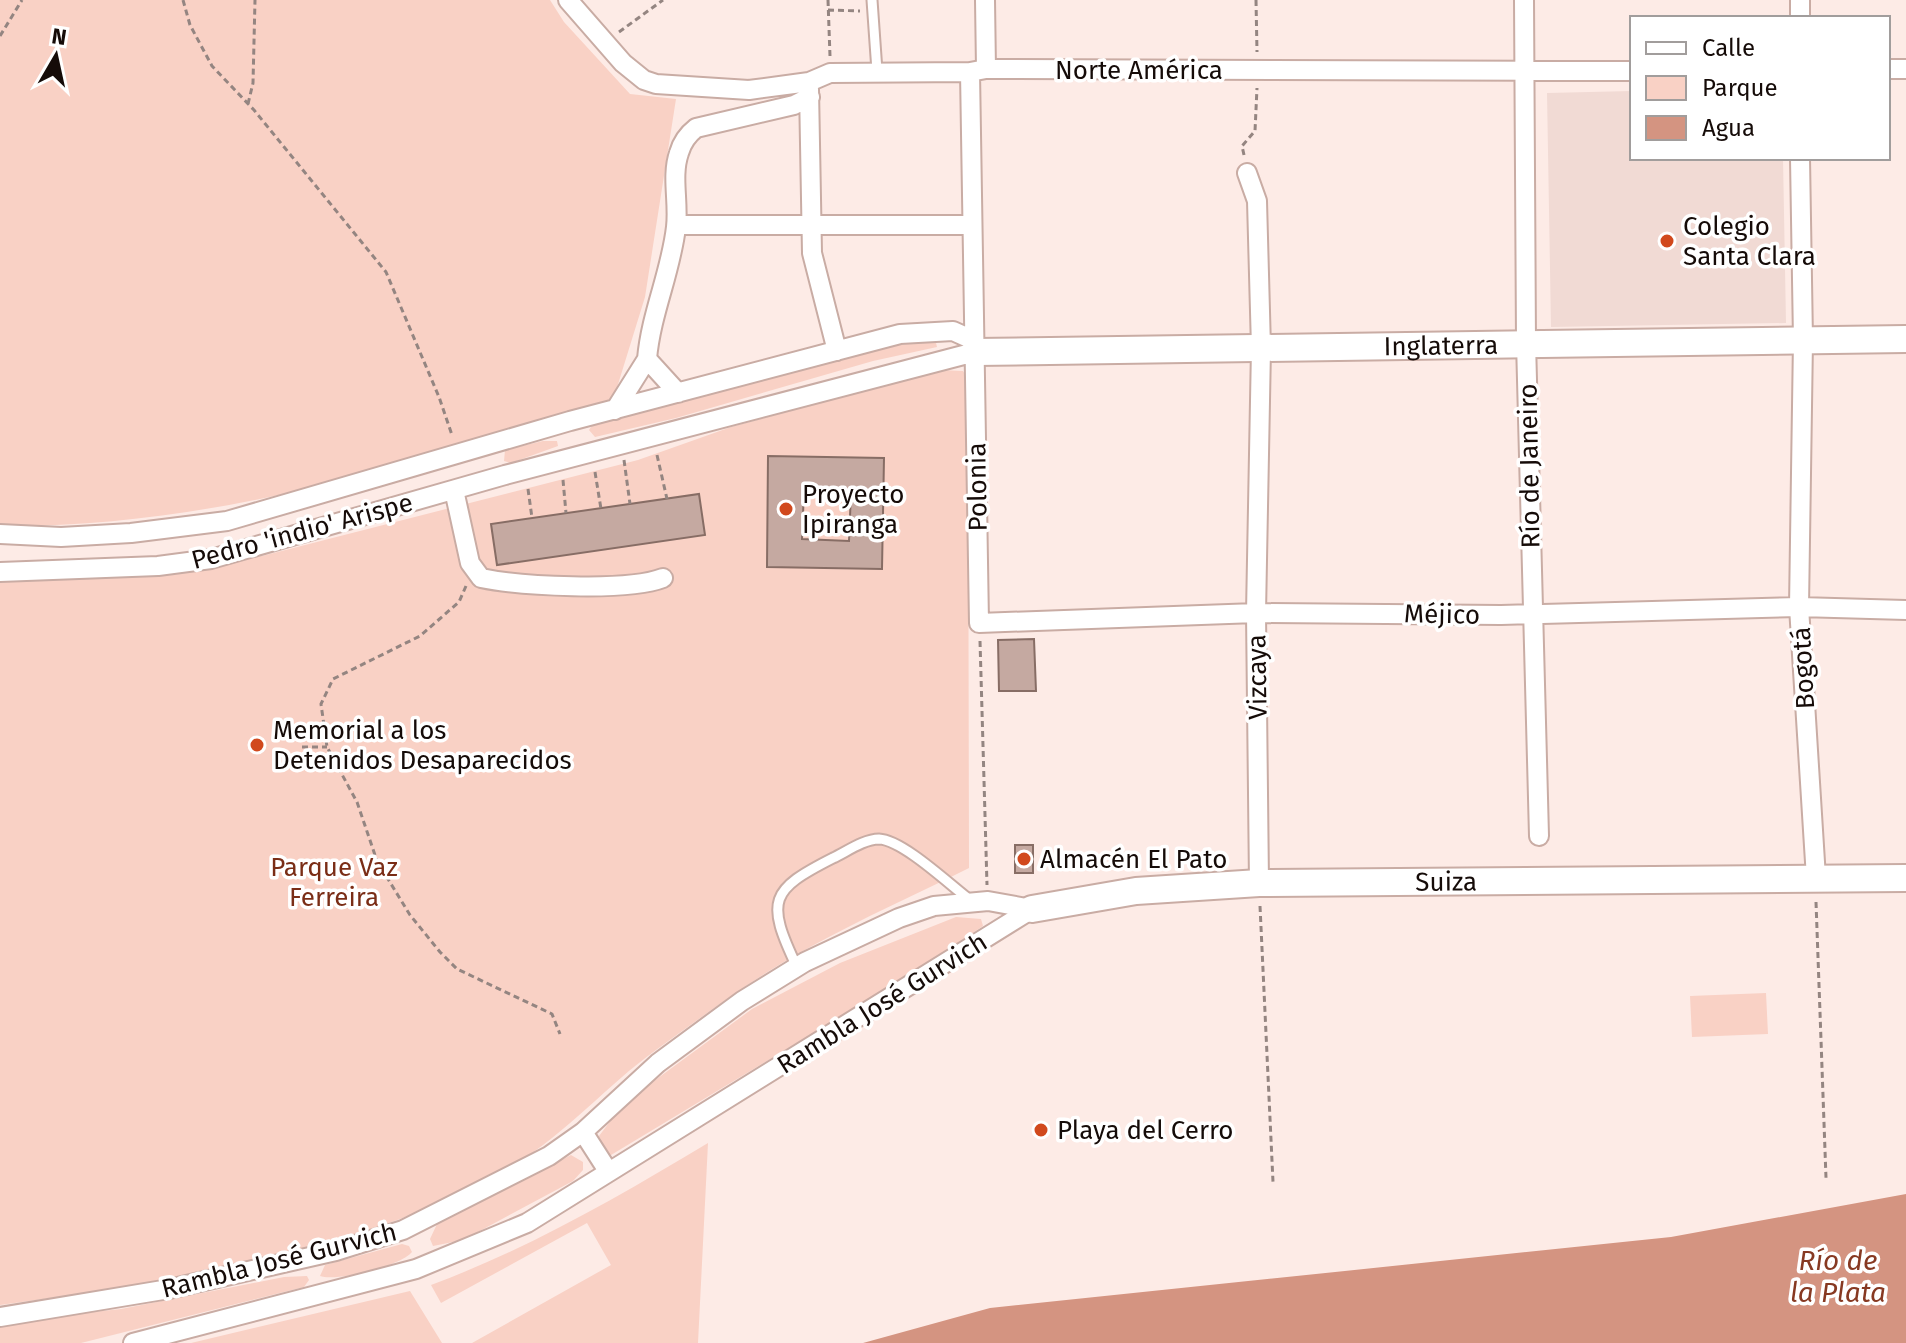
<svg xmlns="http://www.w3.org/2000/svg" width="1906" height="1343" font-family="'Fira Sans',sans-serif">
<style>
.built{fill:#f1dad4}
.green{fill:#f9d1c5}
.water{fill:#d49481}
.building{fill:#c5a9a1;stroke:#876d65;stroke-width:2;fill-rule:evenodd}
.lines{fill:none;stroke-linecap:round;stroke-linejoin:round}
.lane-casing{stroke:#c9aca4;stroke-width:13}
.street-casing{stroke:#c9aca4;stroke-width:22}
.secondary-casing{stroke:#c9aca4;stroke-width:30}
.path{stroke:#948581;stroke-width:3;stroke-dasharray:6 4;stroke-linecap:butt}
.lane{stroke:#fff;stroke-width:9}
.street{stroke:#fff;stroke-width:18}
.secondary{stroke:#fff;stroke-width:26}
.poi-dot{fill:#d1491d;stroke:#fff;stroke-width:3}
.labels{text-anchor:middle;stroke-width:7;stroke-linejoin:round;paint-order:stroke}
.street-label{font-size:26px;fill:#150b08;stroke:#fff}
.poi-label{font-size:26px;fill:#150b08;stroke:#fff;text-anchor:start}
.park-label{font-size:26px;fill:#7a2d16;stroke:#fff}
.water-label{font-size:28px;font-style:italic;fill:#873922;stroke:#fff}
</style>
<rect width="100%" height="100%" fill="#fdebe6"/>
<path class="built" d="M1632,91V158H1783L1786,323L1551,327L1547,93Z"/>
<path class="green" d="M0,0H550L564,22L630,94L676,99L645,297L611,407C405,463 216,528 0,526Z
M925,342L936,343L937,347L873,361L676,418L595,437L589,430L593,424L880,347Z
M941,370L963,371L968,379L969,868C917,894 863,918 812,946C757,975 706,1014 656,1050C607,1085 567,1133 515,1164C361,1255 175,1281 0,1305V575L188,567L262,556L638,460L731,427Z
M543,441H557L558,446L511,463L504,461L505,450Z
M956,917L981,919L983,926L926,965L611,1155L602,1151L599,1136L624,1103L752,1009L840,963Z
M1766,993L1768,1034L1692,1037L1690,996Z
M708,1143L698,1343H472L611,1265L587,1223L441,1303L431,1285C530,1248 618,1197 708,1143Z
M571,1155L583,1162V1170L573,1181L463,1240L433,1246L430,1239L437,1224Z
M402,1244L409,1246L412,1252C401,1266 336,1282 320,1276L325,1265Z
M307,1276L309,1280L304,1287L81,1343H0V1322L121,1309L284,1277Z
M410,1291L442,1343H191Z"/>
<path class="water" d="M1906,1194V1343H863L990,1308L1671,1237Z"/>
<path class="building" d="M768,456L884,458L882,569L767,567ZM804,490L851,492L849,541L802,539Z
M699,494L705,535L497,565L491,524Z
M1034,639L1036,691H999L998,640Z
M1015,845H1033V873H1015Z"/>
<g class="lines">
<defs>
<path id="lane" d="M872,0L877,71
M797,967C765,900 770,890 833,858C846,852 864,839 879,839C903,840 950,885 970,900"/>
<path id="street" d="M568,0L623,63L644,80L656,84L749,90L809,82L830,73L970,72L986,69L1632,71
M985,0L986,69
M1524,0L1526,342L1539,836
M1800,18V0
M1888,69H1906
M970,72L979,623L1256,613L1501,615L1799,607L1906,610
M809,89L812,253L837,351
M1800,158L1803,340L1799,607L1816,878
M1247,173L1257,201L1261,348L1256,613L1259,883
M677,225H972
M647,359C651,313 671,272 676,227C679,202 671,176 679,153C682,142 687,135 696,128L794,105L810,97
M615,410L647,359L678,393
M454,490L470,563L481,578C519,586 627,592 663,578
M0,534L61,537L131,533L227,521L570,421L900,334L953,331L973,340
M0,572L158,566L211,559L505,475L975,352
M583,1132L608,1171
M0,1317L169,1289L336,1251L403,1230L549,1156L583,1132L658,1063L742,1001L805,962L899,918L934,906L988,901L1032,909
M133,1343L416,1269L527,1223L1032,909"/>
<g id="secondary">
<path id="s1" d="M975,352L1906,339"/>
<path id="s2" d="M1032,909L1136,891L1259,883L1906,878"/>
</g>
</defs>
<use href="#lane" class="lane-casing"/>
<use href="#street" class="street-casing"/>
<use href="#secondary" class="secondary-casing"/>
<path class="path" d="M183,0L190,25L212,66L254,110L386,272L439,397L452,435
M828,0L830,56
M1256,0L1257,52
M828,10L860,11
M619,32L663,0
M0,36L22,0
M248,104L253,83L255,0
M1244,155L1242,146L1255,131L1257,88
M657,455L667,499
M624,460L630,504
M595,472L601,509
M563,480L566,513
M528,489L532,518
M466,586L459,602L420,636L333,679L321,704L327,747L357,802L377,861L410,915L440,952L457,969L552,1014L560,1034
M980,641L987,885
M302,747H327
M1816,902L1826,1178
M1260,906L1273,1182"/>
<use href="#lane" class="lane"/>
<use href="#street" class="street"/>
<use href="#secondary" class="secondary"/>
</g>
<g class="poi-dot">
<circle cx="1667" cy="241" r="8"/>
<circle cx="786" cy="509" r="8"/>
<circle cx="257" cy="745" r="8"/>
<circle cx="1024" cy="859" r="8"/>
<circle cx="1041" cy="1130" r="8"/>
</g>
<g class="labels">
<g class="street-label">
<text x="1139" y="79">Norte América</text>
<text dy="9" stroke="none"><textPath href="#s1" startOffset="466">Inglaterra</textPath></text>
<text transform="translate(1529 466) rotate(-91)" y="9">Río de Janeiro</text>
<text transform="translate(977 487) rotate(-91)" y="9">Polonia</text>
<text transform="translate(302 531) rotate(-15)" y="9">Pedro 'indio' Arispe</text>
<text transform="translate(1442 614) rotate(1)" y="9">Méjico</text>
<text transform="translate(1803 668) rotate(-93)" y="9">Bogotá</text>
<text transform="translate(1257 677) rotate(-91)" y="9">Vizcaya</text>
<text dy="9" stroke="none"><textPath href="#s2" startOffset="416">Suiza</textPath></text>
<text transform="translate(882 1003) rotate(-32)" y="9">Rambla José Gurvich</text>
<text transform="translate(279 1260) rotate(-14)" y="9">Rambla José Gurvich</text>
</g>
<g class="poi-label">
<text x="1683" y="235">Colegio<tspan x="1683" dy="30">Santa Clara</tspan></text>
<text x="802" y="503">Proyecto<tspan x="802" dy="30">Ipiranga</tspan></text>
<text x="273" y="739">Memorial a los<tspan x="273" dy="30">Detenidos Desaparecidos</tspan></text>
<text x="1040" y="868">Almacén El Pato</text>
<text x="1057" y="1139">Playa del Cerro</text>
</g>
<g class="park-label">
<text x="334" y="876">Parque Vaz<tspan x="334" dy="30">Ferreira</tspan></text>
</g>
<g class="water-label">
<text x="1838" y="1270">Río de<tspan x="1838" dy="32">la Plata</tspan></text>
</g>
</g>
<rect x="1630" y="16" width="260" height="144" fill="#ffffff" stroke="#a19d9c" stroke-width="2"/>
<rect x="1646" y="42" width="40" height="12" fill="#ffffff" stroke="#a19d9c" stroke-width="2"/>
<text x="1702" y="56" font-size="24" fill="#150b08">Calle</text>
<rect x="1646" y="76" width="40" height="24" fill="#f9d1c5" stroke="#a19d9c" stroke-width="2"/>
<text x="1702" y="96" font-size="24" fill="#150b08">Parque</text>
<rect x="1646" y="116" width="40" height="24" fill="#d49481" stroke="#a19d9c" stroke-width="2"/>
<text x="1702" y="136" font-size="24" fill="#150b08">Agua</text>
<g transform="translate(56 56) rotate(9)" stroke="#ffffff" stroke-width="6" paint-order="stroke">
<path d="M0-6L14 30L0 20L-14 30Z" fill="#150b08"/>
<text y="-12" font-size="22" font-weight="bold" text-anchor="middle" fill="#150b08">N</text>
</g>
</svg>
